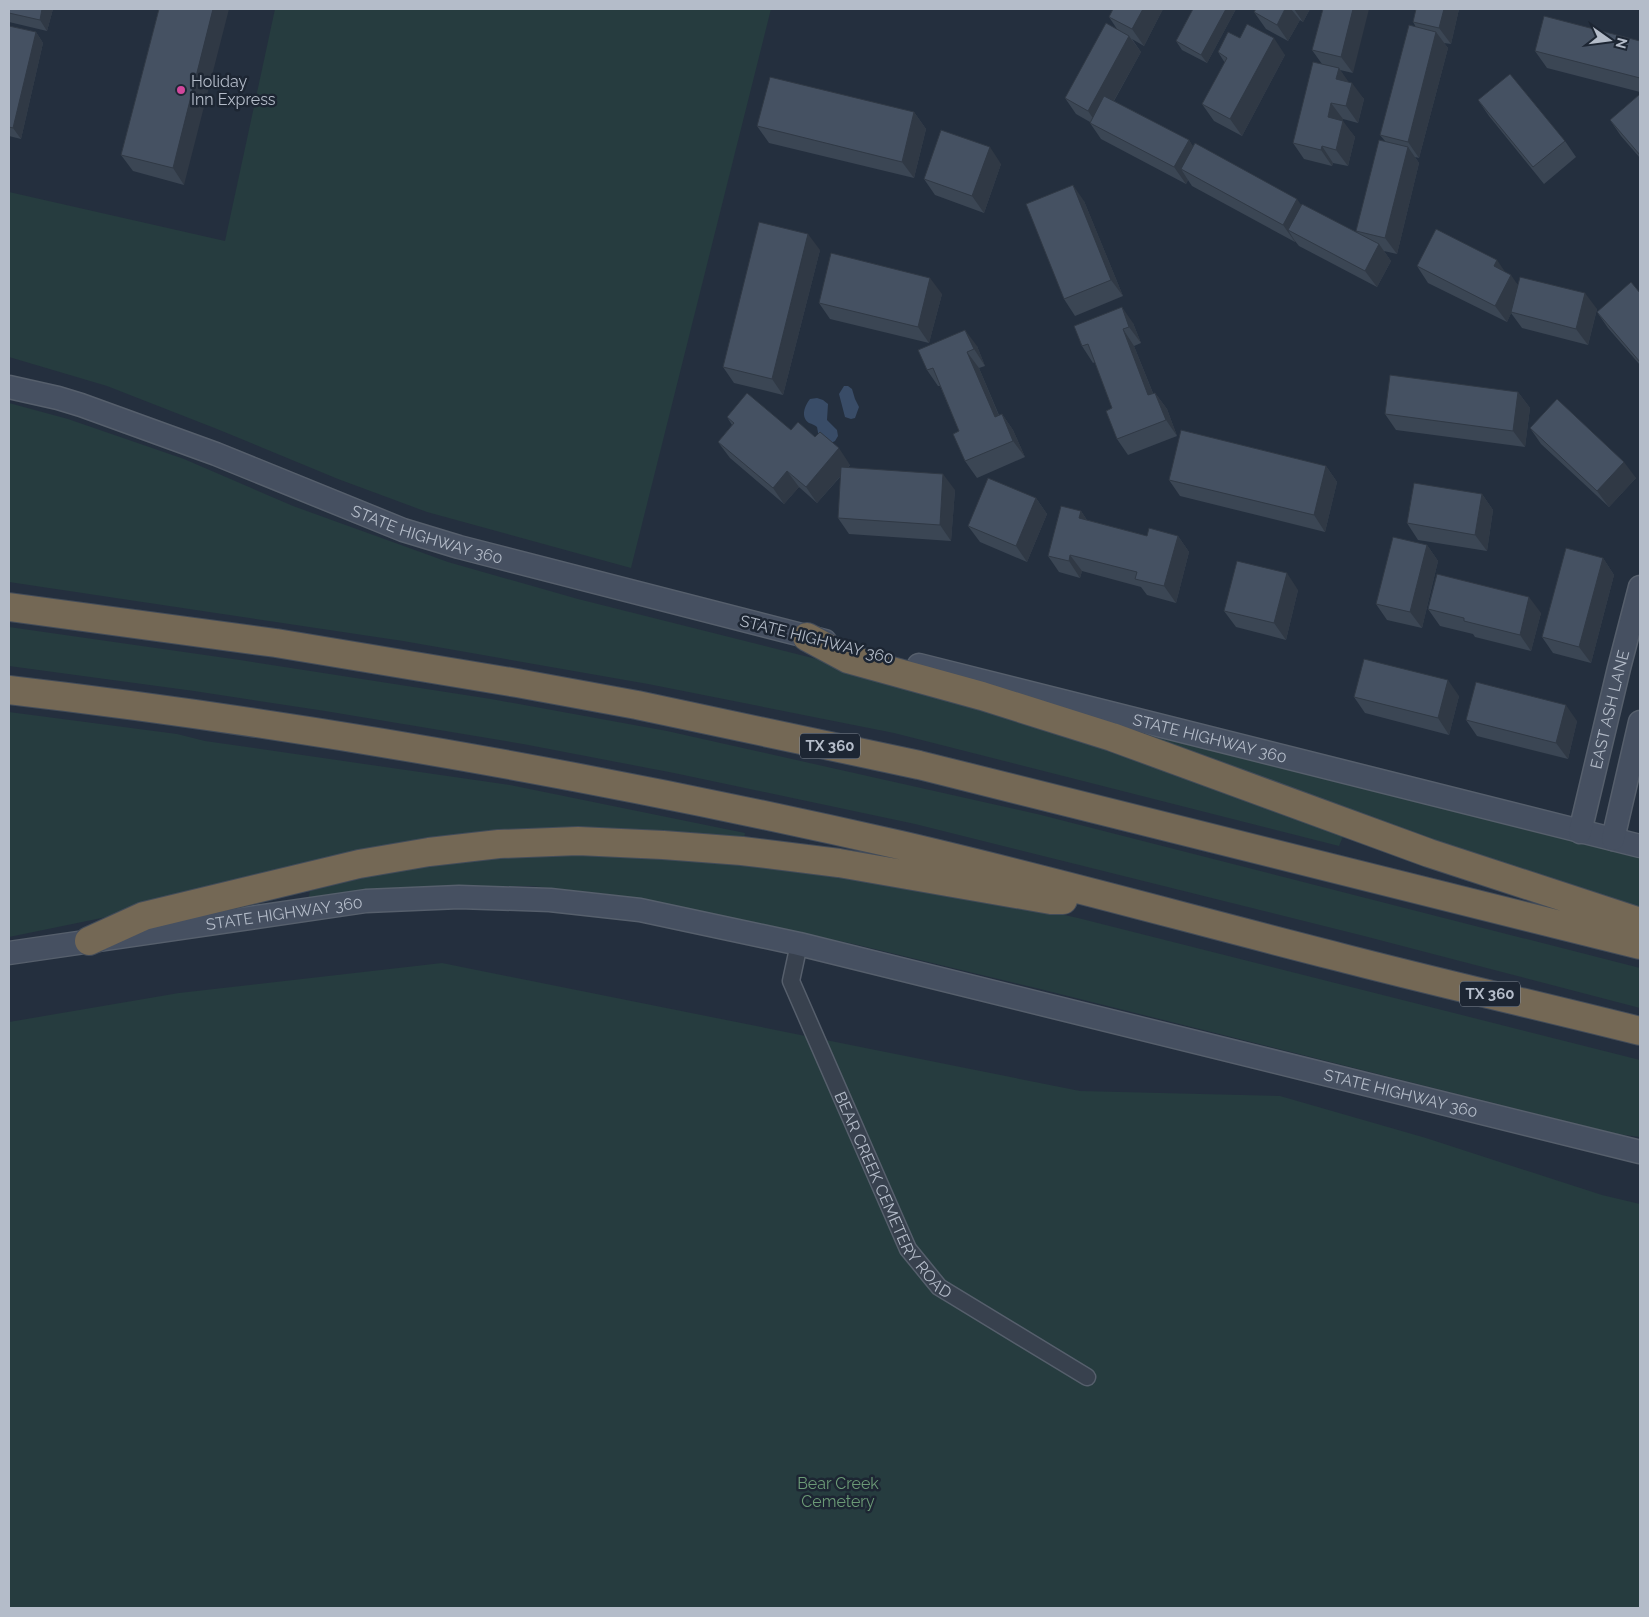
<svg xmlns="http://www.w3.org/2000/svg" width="1649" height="1617" font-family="Raleway,sans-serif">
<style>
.green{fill:#263c3f}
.water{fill:#394c67}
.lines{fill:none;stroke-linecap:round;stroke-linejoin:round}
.street-casing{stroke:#565f6c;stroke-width:19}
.secondary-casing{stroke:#565f6c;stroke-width:25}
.highway-casing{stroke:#434c59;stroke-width:30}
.street{stroke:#38414e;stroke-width:16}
.secondary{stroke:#465061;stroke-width:22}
.highway{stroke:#746855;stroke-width:28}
.wall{fill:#3b4654}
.shaded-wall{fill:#303945}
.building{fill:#455162;stroke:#303945}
.hotel-dot{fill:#d1479c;stroke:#1d2633;stroke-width:2}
.labels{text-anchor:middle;stroke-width:5;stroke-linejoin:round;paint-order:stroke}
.shield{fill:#1d2633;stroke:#878f9c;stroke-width:1}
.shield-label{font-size:15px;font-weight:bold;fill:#b4bcc9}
.poi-label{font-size:16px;fill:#b4bcc9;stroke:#1d2633;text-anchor:start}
.street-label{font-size:16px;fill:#b4bcc9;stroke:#1d2633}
.park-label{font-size:16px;fill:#6b9a76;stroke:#1d2633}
</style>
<rect width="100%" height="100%" fill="#242f3e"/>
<path class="green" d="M275,9H771L631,568L427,512L338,479L217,429L107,386L9,357V192L225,241Z
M9,403L68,419L184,459L293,506L448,562L578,599L844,666L1018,714L1344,834L1339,846L894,733L648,684L403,641L9,582Z
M9,627L240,660L491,699L667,731L1037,814L1640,968V1008L1364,936L915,824L674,773L523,744L325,711L194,691L9,666Z
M9,712L177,734L205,741L510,785L745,833L743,843L557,832L126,913L9,937Z
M1149,732L1640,858V910L1455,850L1145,739Z
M516,852L711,857L988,898L1078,918L1640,1060V1137L1617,1134L1040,989L858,945L685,908L607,894L531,886H434L309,897L310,891L363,878L364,872Z
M442,963L1080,1091L1280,1096L1426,1138L1602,1195L1640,1204V1608H9V1022L179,993Z"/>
<path class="water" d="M844,386H848L852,389L855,399L859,407L855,418L851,419L845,417L839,394Z
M817,398L823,400L828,404L827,420L837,430L838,436L835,441L831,443L819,438L817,427C815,425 812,424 809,423C800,417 805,405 810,399Z"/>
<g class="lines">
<defs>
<g id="street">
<path id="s1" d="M799,944L791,981L908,1249L939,1287L1087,1377"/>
</g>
<g id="secondary">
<path id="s2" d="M9,387L58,398L81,405L216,454L403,530L459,547L825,641"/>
<path id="s3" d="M919,665L1640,846"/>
<path id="s4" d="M1580,832L1619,668L1640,587"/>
<path d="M1613,839L1640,722"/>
<path id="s5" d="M9,953L366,901L459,897L550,900L640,910L799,944L1640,1152"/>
</g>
<path id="highway" d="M9,607L276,643L517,683L637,705L919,765L1640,945
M807,637L848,659L982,696L1112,737L1429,853L1640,922
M9,690C308,725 606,778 900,845C1047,879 1193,920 1339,957C1439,983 1540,1006 1640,1031
M89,941L144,916L359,864L429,852L499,844L578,841L663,845L742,851L839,863L1051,900H1063"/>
</defs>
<use href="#street" class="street-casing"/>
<use href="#secondary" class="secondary-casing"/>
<use href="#highway" class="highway-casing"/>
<use href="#street" class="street"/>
<use href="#secondary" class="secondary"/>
<use href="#highway" class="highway"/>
</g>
<path class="wall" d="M9,9H53L47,31L9,22Z
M159,9L184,185L133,171L121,155Z
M1163,9L1144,46L1132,39L1141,52L1114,101L1189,140L1193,147L1301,205L1358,233L1356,231L1385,141L1380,135L1416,27L1413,22L1459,9L1451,44L1444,43L1448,48L1419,158L1415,157L1419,163L1397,254L1384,251L1391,261L1377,287L1299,246L1295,241V242L1192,186L1188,180L1186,184L1101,139L1090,123V122L1076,114L1065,98L1117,29L1109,17Z
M1193,9H1236L1207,63L1182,50L1176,41Z
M1256,9H1310L1303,22L1300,20L1288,41L1266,29L1254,12Z
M1323,9L1353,73L1340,70L1348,82L1364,99L1358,123L1343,119L1342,121L1355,137L1348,166L1333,163L1332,166L1304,159L1293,143L1322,64L1312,50Z
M9,26L36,32L43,43L21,139L9,136Z
M1240,38L1285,55L1242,136L1214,121L1202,104L1225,63L1218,52Z
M1640,41V92L1547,68L1535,51Z
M1640,94V158L1621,136L1610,120Z
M1478,100L1565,141L1576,157L1544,184L1489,116Z
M914,112L926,129L914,178L769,143L757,126Z
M1001,164L984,213L935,195L924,179Z
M1084,201L1123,296L1075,316L1064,299Z
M820,250L783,395L734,383L723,367Z
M1417,266L1505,272L1518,285L1597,309L1588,345L1522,328L1511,313L1507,322L1428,283Z
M1640,293V365L1608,328L1597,312Z
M942,294L929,343L830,319L819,303Z
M1133,323L1141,343L1134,346L1153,393H1155L1167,409L1177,436L1128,455L1117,439L1112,408L1095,362L1093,363L1082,346Z
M977,346L985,366L979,368L999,415L1002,414L1013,430L1025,457L977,478L965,461L959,431L940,386H938L927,370Z
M1518,392L1530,408L1525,447L1396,430L1385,414Z
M727,417L791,430L850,465L848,468L955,490L951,541L849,534L838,518L841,476L817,503L799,487L784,504L730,458L718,442L732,425Z
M1530,428L1636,478L1609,507L1541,444Z
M1326,466L1337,482L1325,532L1180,496L1169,480Z
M1482,494L1493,510L1487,551L1418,540L1407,523Z
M1036,498L1047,514L1027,562L980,542L968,526Z
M1081,511L1087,520L1147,536H1178L1189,552L1176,603L1147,595L1141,587L1082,571L1080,578L1059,572L1048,556Z
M1427,545L1438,561L1422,628L1387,620L1376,604Z
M1603,558L1614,575L1591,663L1553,653L1542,637Z
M1298,590L1286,640L1236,627L1224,611Z
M1428,609L1541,613L1531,651L1475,637L1473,634L1440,626Z
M1459,696L1449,735L1365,713L1354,697Z
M1466,720L1577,721L1568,759L1477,736Z"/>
<path class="shaded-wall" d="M42,9H53L47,31L40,20Z
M213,9H229L184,185L173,168Z
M1143,9H1163L1144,46L1132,29Z
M1226,9H1236L1207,63L1201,55Z
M1285,9H1291L1300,20L1288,41L1277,25Z
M1294,9H1310L1303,22Z
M1353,9H1369L1353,73L1341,57Z
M1444,9H1459L1451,44L1439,28Z
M36,32L43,43L21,139L13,128Z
M1436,32L1448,48L1419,158L1408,142Z
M1129,36L1141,52L1099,127L1088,111Z
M1274,38L1285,55L1242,136L1230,119Z
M1339,68L1350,84L1336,79Z
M1352,83L1364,99L1358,123L1346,106Z
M1331,103L1343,119L1339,134L1328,117Z
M914,112L926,129L914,178L902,162Z
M1343,121L1355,137L1348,166L1336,150Z
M1189,140L1200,157L1181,169L1188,180L1186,184L1174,167Z
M1322,146L1333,163L1332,166L1321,150Z
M990,147L1001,164L984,213L972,196Z
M1408,147L1419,163L1397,254L1385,238Z
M1073,185L1084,201L1123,296L1111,280Z
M1297,199L1309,216L1288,230L1295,241V242L1283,225Z
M808,234L820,250L783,395L772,379Z
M1379,244L1391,261L1377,287L1365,271Z
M1497,260L1508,276L1494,266Z
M1511,275L1522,291L1507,322L1495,306Z
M930,278L942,294L929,343L918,327Z
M1585,293L1597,309L1588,345L1576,329Z
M1122,307L1133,323L1141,343L1129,327Z
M1123,329L1134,346L1160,411L1148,395Z
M965,330L977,346L985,366L974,349Z
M967,352L979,368L1006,433L995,417Z
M1518,392L1530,408L1525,447L1513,431Z
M1155,393L1167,409L1177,436L1166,420Z
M1002,414L1013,430L1025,457L1013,441Z
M839,448L850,465L817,503L806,487Z
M1624,462L1636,478L1609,507L1597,491Z
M1326,466L1337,482L1325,532L1314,515Z
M787,471L799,487L784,504L773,488Z
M943,474L955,490L951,541L940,525Z
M1482,494L1493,510L1487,551L1475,535Z
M1036,498L1047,514L1027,562L1016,546Z
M1081,511L1092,528L1079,518Z
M1178,536L1189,552L1176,603L1164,586Z
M1427,545L1438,561L1422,628L1410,612Z
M1070,555L1082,571L1080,578L1069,561Z
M1603,558L1614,575L1591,663L1579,647Z
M1287,573L1298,590L1286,640L1274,623Z
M1529,597L1541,613L1531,651L1520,635Z
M1448,680L1459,696L1449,735L1438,718Z
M1566,705L1577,721L1568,759L1556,743Z"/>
<path class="building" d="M9,9H42L40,20L9,13Z
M159,9H213L173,168L121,155Z
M1113,9H1143L1132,29L1109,17Z
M1193,9H1226L1201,55L1176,41Z
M1256,9H1285L1277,25L1254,12Z
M1323,9H1353L1341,57L1312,50Z
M1416,9H1444L1439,28L1413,22Z
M1544,16L1640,41V78L1535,51Z
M1106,23L1129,36L1088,111L1065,98Z
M1247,24L1274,38L1230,119L1202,104L1227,58L1218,52L1228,32L1240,38Z
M1409,25L1436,32L1408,142L1380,135Z
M9,26L36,32L13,128L9,127Z
M1313,62L1339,68L1336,79L1352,83L1346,106L1331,103L1328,117L1343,121L1336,150L1322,146L1321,150L1293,143Z
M1510,74L1565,141L1533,167L1478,100Z
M770,77L914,112L902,162L757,126Z
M1640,94V155L1610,120Z
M1104,96L1189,140L1174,167L1090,123Z
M941,130L990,147L972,196L924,179Z
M1379,140L1408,147L1385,238L1356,231Z
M1195,143L1297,199L1283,225L1181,169Z
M1073,185L1111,280L1064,299L1026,204Z
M1302,204L1379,244L1365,271L1288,230Z
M759,222L808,234L772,379L723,367Z
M1436,229L1497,260L1494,266L1511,275L1495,306L1417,266Z
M831,253L930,278L918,327L819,303Z
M1520,277L1585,293L1576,329L1511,312Z
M1631,282L1640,293V362L1597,312Z
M1122,307L1129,327L1123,329L1148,395L1155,393L1166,420L1117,439L1106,411L1112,408L1088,344L1082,346L1074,326Z
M965,330L974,349L967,352L995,417L1002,414L1013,441L965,461L953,434L959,431L933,368L927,370L918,350Z
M1390,375L1518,392L1513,431L1385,414Z
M747,393L791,430L798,422L815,437L820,432L839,448L806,487L787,471L773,488L718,442L734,423L727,417Z
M1557,399L1624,462L1597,491L1530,428Z
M1181,430L1326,466L1314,515L1169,480Z
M841,467L943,474L940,525L838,518Z
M988,478L1036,498L1016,546L968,526Z
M1414,483L1482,494L1475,535L1407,523Z
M1061,506L1081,511L1079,518L1147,536L1149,528L1178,536L1164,586L1135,579L1137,572L1070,555L1069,561L1048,556Z
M1393,537L1427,545L1410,612L1376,604Z
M1566,548L1603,558L1579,647L1542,637Z
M1237,561L1287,573L1274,623L1224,611Z
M1437,574L1529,597L1520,635L1464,621V618L1428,609Z
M1364,659L1448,680L1438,718L1354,697Z
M1476,682L1566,705L1556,743L1466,720Z"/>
<circle class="hotel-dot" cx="181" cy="90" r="5"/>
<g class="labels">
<g class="shield">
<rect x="800" y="733.5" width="60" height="25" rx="4"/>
<rect x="1460" y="981.5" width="60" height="25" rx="4"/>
</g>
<g class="shield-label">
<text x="830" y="751">TX 360</text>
<text x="1490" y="999">TX 360</text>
</g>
<g class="poi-label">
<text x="191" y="87">Holiday<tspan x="191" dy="18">Inn Express</tspan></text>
</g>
<g class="street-label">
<text dy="6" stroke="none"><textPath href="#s2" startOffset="444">STATE HIGHWAY 360</textPath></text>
<text transform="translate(817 639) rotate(14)" y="6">STATE HIGHWAY 360</text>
<text dy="6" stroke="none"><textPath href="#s4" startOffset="126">EAST ASH LANE</textPath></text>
<text dy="6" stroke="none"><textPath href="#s3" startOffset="300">STATE HIGHWAY 360</textPath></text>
<text dy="6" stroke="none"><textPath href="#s5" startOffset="278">STATE HIGHWAY 360</textPath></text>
<text dy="6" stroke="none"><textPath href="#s5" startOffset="1418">STATE HIGHWAY 360</textPath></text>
<text dy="6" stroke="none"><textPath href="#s1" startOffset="276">BEAR CREEK CEMETERY ROAD</textPath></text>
</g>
<g class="park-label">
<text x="838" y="1489">Bear Creek<tspan x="838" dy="18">Cemetery</tspan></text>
</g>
</g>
<rect width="1649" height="1617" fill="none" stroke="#b4bcc9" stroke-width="20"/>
<g transform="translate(1609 40) rotate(104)" stroke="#1d2633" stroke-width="4" paint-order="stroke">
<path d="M0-4L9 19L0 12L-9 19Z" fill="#b4bcc9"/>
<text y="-8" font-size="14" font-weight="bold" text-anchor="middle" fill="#b4bcc9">N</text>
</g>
</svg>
